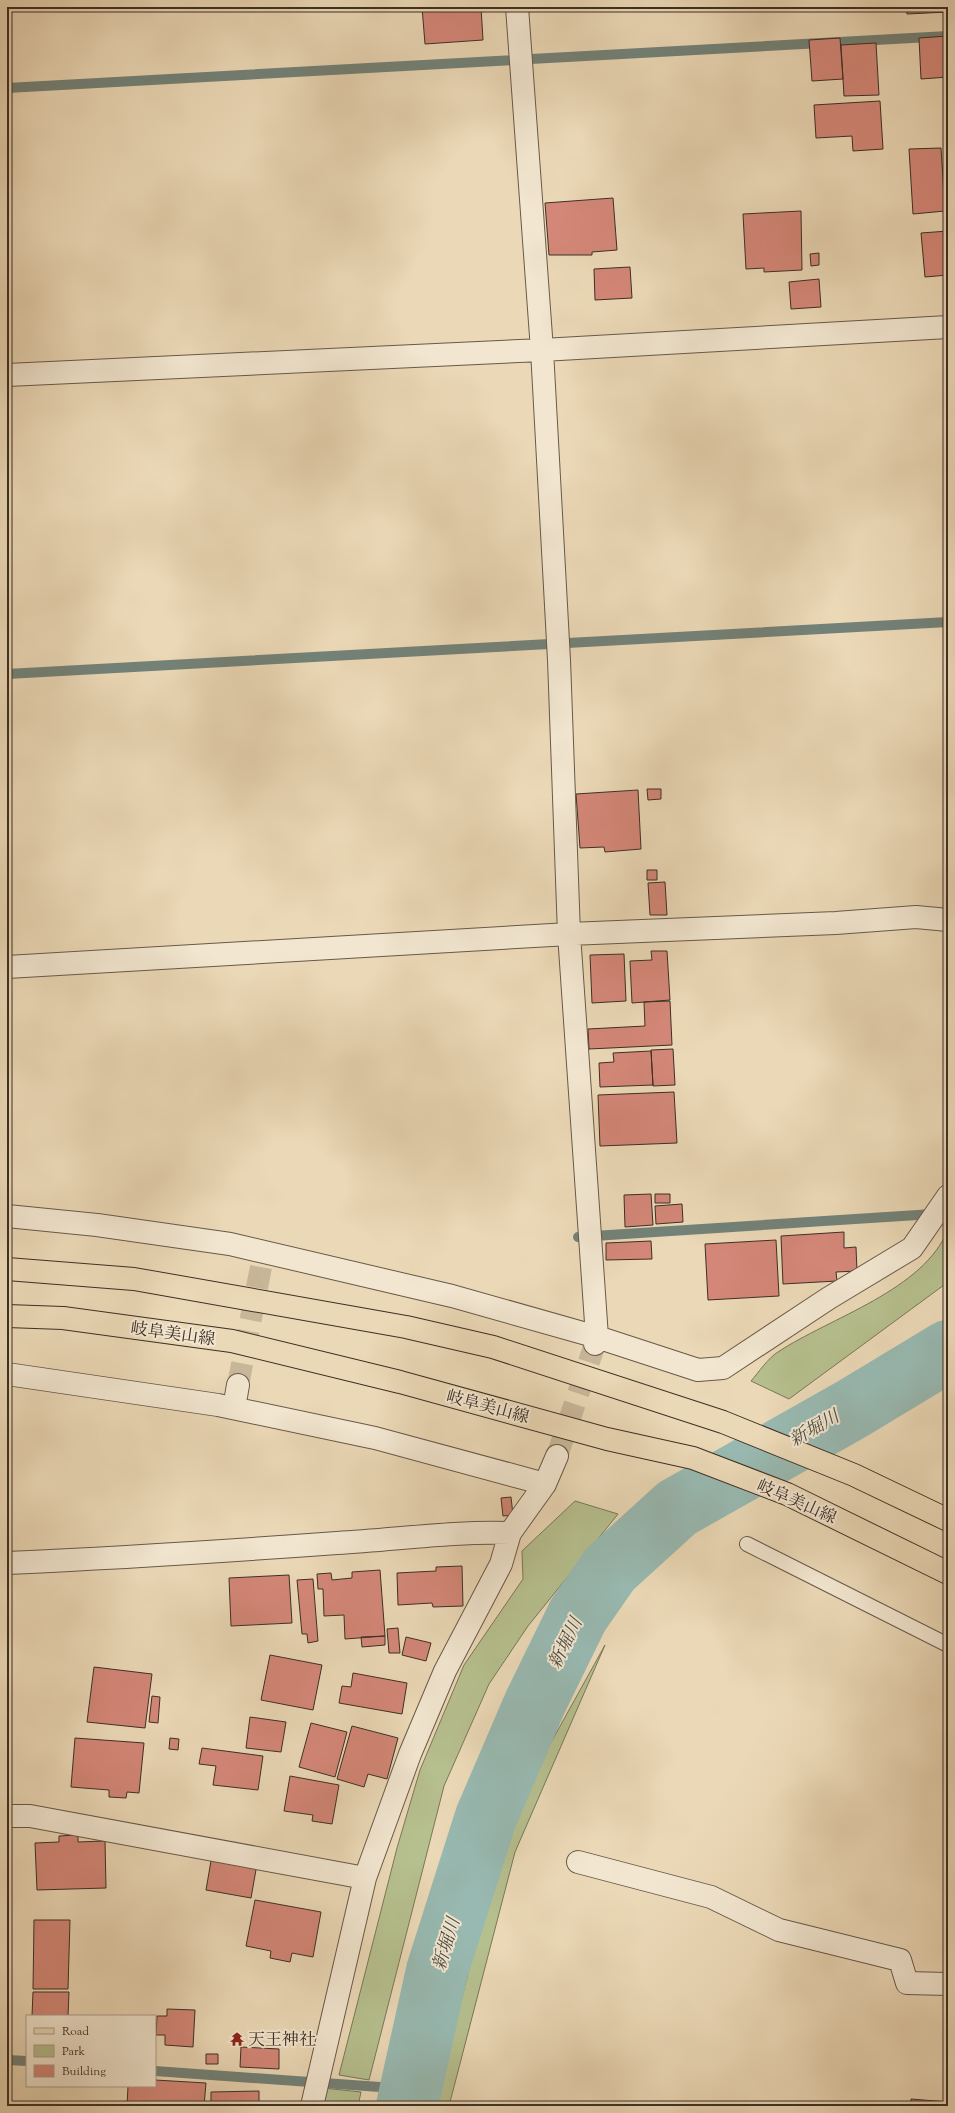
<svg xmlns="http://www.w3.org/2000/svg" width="955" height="2113" font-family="'Sorts Mill Goudy','Noto Serif JP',serif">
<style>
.green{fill:#b6bf8e;stroke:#79775a}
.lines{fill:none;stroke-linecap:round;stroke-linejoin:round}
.stream{stroke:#738279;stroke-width:10}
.river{stroke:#98b9b1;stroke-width:62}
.building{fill:#d48778;stroke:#3c2f25}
.minor-tunnel{stroke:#c8b699;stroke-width:22;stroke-dasharray:22 11;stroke-linecap:butt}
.service-casing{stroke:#685949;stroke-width:16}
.minor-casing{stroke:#685949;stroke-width:24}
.primary-casing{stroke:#3c2f25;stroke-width:24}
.service{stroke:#f2e6d0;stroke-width:14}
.minor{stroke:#f2e6d0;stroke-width:22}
.primary{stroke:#ebd8b6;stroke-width:22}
.labels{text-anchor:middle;stroke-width:4;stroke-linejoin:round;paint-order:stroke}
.street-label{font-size:17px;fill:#3c2f25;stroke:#f2e6d0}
.poi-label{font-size:17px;fill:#3c2f25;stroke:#f2e6d0;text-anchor:start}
.water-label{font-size:18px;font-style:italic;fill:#4e4b41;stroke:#f2e6d0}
</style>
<rect width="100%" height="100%" fill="#ebd8b6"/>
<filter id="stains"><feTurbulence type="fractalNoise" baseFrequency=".005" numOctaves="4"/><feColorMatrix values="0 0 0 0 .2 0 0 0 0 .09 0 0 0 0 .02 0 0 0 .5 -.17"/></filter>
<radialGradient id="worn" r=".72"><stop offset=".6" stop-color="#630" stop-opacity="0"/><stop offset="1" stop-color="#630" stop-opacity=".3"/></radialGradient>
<path class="green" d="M948,1229V1282L944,1285L789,1399L751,1381C759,1372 768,1358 778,1352C829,1318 925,1290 948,1229Z
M575,1501L618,1514L528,1626L489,1684L444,1786L369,2080L339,2075L397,1848L420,1770L464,1665L523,1579L522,1551Z
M605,1645L515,1852L449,2106H434L507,1822Z
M323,2088L361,2092L358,2106H320Z"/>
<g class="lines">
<path class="stream" d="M7,88L948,36
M7,674L948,622
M578,1237L933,1214
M7,2060L27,2061
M155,2071L394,2088"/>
<path class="river" d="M407,2106L437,1971L486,1817L535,1703L578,1615L610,1569L677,1508L852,1409L948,1351"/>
</g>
<path class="building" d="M422,7H481L483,40L425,44Z
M906,7H948V12L907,14Z
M948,36V77L921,79L919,38Z
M840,38L843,79L812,81L809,40Z
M876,43L879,95L844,96L841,45Z
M880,101L883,149L853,151L852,136L816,138L814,105Z
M941,148L945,211L913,214L909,149Z
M613,198L617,250L592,252V255H549L545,203Z
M801,211L802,270L764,272V268L746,269L743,214Z
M948,231V275L925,277L921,233Z
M819,253V265L811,266L810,254Z
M630,267L632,298L595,300L594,269Z
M819,279L821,307L791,309L789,282Z
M647,789H661V799L648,800Z
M638,790L641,849L605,852L604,847L580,848L576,794Z
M647,870H657V880H647Z
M665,882L667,915H650L648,883Z
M651,951H667L670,1000L632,1003L630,961L652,960Z
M624,954L626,1001L592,1003L590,955Z
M670,1001L672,1045L589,1049L588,1029L645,1026L644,1002Z
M673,1049L675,1085L653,1086L651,1050Z
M651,1051L653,1085L600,1087L599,1063L614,1062L613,1053Z
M674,1092L677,1143L600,1146L598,1095Z
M651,1194L653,1225L625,1227L624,1195Z
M655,1194H670V1203H655Z
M682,1204L683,1222L656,1224L655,1206Z
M844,1232V1248L856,1247L857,1271L836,1272L837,1281L783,1284L781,1236Z
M776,1240L779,1296L708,1300L705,1244Z
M651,1241L652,1259L606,1260V1243Z
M511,1497L513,1515L503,1516L501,1498Z
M462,1566L463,1606L433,1607L432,1603L398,1605L397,1573L436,1571V1567Z
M380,1570L385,1636L345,1639L344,1615L324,1616L323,1589H318L317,1574L331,1573L332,1580L352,1578V1572Z
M289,1575L292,1623L231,1626L229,1578Z
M313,1579L318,1641L308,1643L307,1634H302L297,1580Z
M398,1628L400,1653H389L387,1629Z
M385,1636V1645L362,1647L361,1637Z
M406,1637L431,1643L426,1661L402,1655Z
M270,1655L322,1665L313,1710L261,1700Z
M94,1667L152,1674L145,1728L87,1722Z
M353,1673L407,1683L402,1714L339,1703L342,1686L351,1687Z
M152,1696L160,1697L158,1723L149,1722Z
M250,1717L286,1722L281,1752L246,1748Z
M311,1723L347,1732L335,1777L299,1767Z
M352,1726L398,1738L387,1779L368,1774L364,1787L337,1779Z
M75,1738L144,1743L139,1793L127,1792L126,1798L109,1797V1790L71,1787Z
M170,1738L179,1739L178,1750L169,1749Z
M202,1748L263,1756L258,1790L213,1785L216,1766L199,1764Z
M290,1776L339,1785L332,1824L312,1821L313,1815L284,1811Z
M78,1835V1842L105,1841L106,1888L37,1890L35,1843L59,1842V1836Z
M212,1855L257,1864L251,1898L206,1890Z
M255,1900L321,1912L313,1957L292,1953L290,1962L270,1958L271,1951L246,1946Z
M34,1920H70L68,1989H33Z
M33,1992H69L68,2016H32Z
M167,2009L195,2010L193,2047L165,2045V2035H156L157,2016H167Z
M241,2047L279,2049V2069L240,2067Z
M206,2054H218V2064H206Z
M155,2080L206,2083L204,2106H127L128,2086H155Z
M259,2091V2106H211V2092Z
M911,2099L948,2102V2106H911Z"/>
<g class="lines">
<path class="minor-tunnel" d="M238,1385L261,1267
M557,1456L595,1344"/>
<defs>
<path id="service" d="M747,1544L948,1645"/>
<path id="minor" d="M517,7L542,350L559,660L569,934L597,1337L595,1344
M7,375L542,350L948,327
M7,967L569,934L836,923L916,917L948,920
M7,1216L97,1225L230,1244L452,1296L597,1337L698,1370L723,1368L829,1298L912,1248L948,1196
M7,1374L218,1405L375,1438L545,1484
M234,1408L238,1385
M7,1563C117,1558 227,1551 337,1543C395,1540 452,1531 510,1533
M7,1816H30L365,1878
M578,1862L711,1897L779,1930L900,1960L907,1983L948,1984
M312,2106L365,1878L410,1754L445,1671L501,1564L510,1533L545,1484L557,1456"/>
<path id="primary" d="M7,1269L134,1279L406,1327L493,1347L723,1422L854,1475L948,1520
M7,1316L63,1318L232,1341L400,1382L607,1439L693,1458L787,1494L948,1573"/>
</defs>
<use href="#service" class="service-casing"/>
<use href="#minor" class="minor-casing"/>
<use href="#primary" class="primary-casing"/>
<use href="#service" class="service"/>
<use href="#minor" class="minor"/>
<use href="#primary" class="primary"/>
</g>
<defs>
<symbol id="temple-bare" viewBox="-9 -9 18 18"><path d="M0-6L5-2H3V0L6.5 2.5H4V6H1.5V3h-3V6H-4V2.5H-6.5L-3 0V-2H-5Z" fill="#8f2418" stroke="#f2e6d0" stroke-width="2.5" paint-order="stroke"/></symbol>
</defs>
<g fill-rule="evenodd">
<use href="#temple-bare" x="227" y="2029" width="20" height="20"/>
</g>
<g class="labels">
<g class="street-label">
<text transform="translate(173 1333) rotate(8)" y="6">岐阜美山線</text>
<text transform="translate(488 1406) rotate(15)" y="6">岐阜美山線</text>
<text transform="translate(797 1501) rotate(24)" y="6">岐阜美山線</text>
</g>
<g class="poi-label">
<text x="248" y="2045">天王神社</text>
</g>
<g class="water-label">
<text transform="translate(814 1428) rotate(-30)" y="6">新堀川</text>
<text transform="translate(565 1643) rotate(-64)" y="6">新堀川</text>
<text transform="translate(446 1944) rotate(-73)" y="6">新堀川</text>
</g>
</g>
<rect width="955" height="2113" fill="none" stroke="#ebd8b6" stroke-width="24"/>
<rect x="8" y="8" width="939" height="2097" fill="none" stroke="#3c2f25" stroke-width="2"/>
<rect x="12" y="12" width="931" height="2089" fill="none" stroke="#3c2f25"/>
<rect x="26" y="2015" width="130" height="72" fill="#f2e6d0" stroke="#a99d8c"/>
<rect x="34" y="2028" width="20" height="6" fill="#ebd8b6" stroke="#a99d8c"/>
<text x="62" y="2035" font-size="12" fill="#3c2f25">Road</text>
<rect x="34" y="2045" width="20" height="12" fill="#b6bf8e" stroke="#a99d8c"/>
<text x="62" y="2055" font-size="12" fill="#3c2f25">Park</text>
<rect x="34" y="2065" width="20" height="12" fill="#d48778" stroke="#a99d8c"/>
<text x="62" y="2075" font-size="12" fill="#3c2f25">Building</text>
<rect width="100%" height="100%" filter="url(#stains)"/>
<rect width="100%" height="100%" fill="url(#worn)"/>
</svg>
